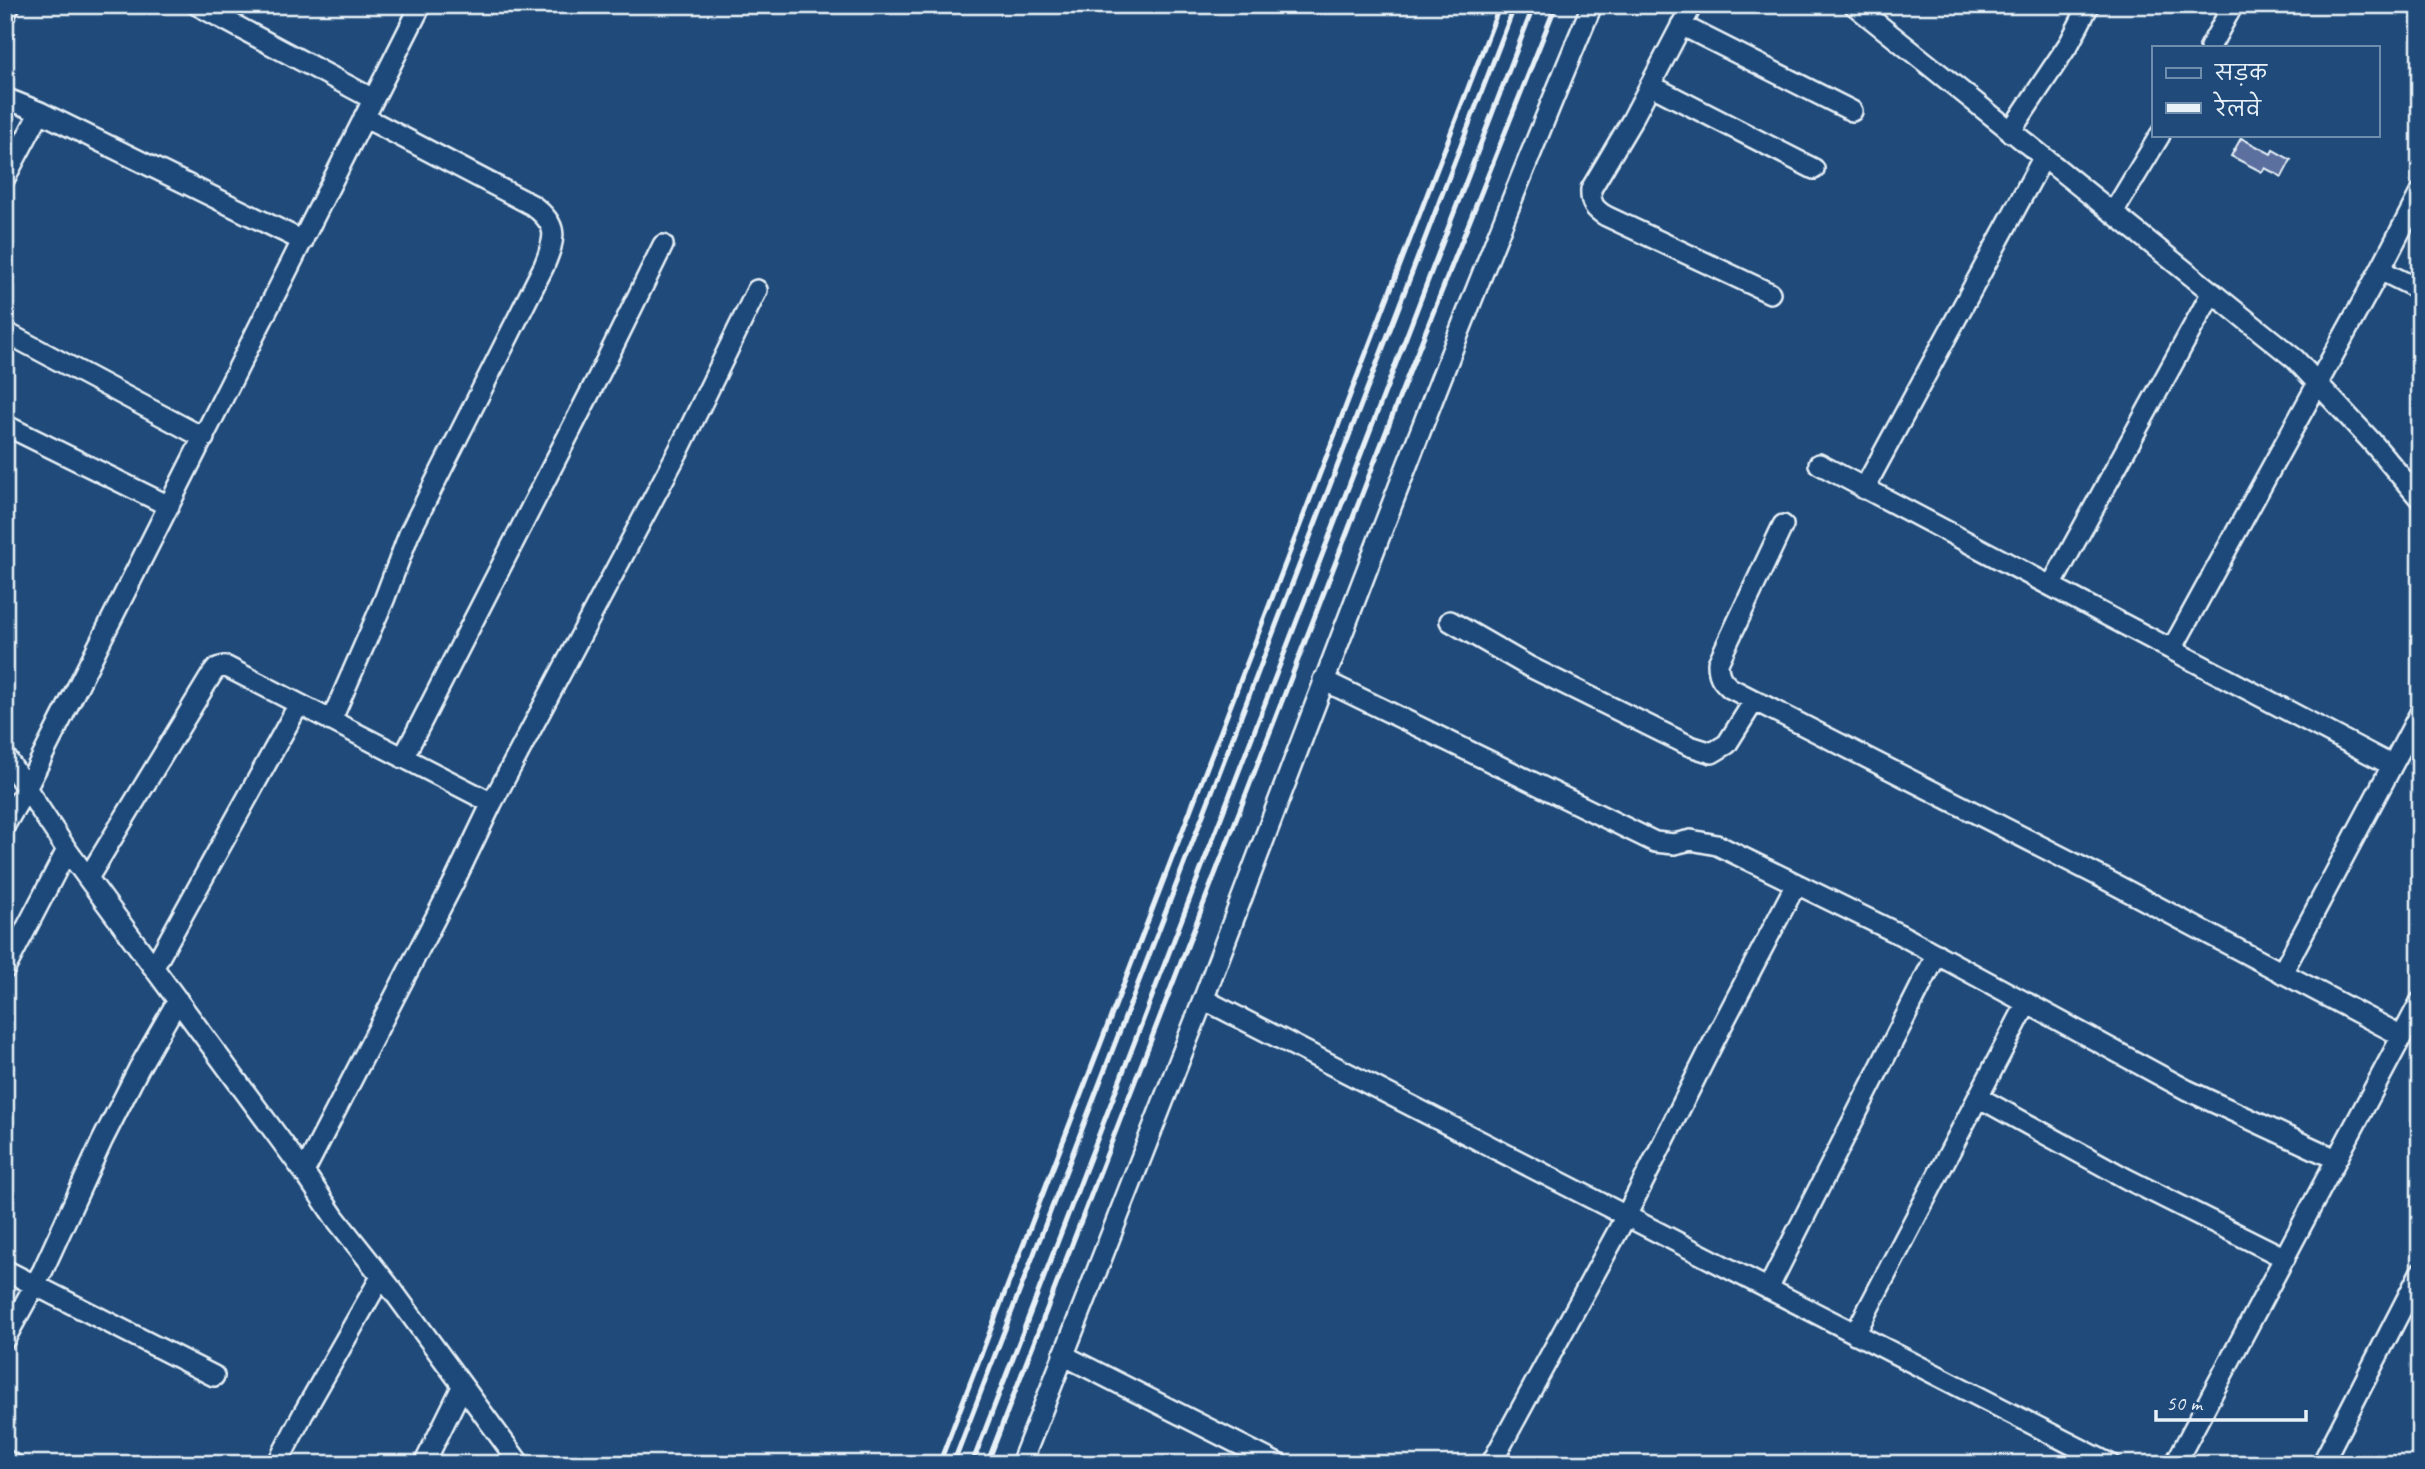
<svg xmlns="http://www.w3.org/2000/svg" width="2425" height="1469" font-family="Caveat,'Playpen Sans Deva',sans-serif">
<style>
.building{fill:#5c70a0;stroke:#e8f1f8;stroke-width:2}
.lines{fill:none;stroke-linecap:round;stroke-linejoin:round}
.street-casing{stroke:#e8f1f8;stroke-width:24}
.street{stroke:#1f4a7a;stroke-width:19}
.rail{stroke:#e8f1f8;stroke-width:5}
</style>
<rect width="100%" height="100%" fill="#1f4a7a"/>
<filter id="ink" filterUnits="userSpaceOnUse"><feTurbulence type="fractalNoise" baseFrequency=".0143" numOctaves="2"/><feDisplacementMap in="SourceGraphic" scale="14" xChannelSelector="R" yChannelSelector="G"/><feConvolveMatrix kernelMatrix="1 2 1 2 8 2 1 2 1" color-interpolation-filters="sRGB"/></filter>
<g filter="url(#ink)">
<path class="building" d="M2241,138L2271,154L2273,150L2291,160L2282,177L2265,168L2262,172L2231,156Z"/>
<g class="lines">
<defs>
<path id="street" d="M197,5L373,99
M1692,5L1632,120L1591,189C1590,203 1594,209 1606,216L1770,293
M1854,5L2295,359L2372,442L2420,499
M5,15L10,5
M1681,25L1852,111
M2210,47L2233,5
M1650,85L1814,169
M5,98L40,112
M2010,132L2070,42L2089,5
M5,178L40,112L303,241
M2113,213L2160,135
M2380,270L2420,290
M5,332L204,438
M5,425L169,506
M1819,464L2391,765
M1864,489L2043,158
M1783,525L1718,663C1718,675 1721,680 1730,688L2101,877L2402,1036
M2051,586L2212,292
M1450,621L1528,666L1690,746L1712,753L1727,744L1754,701
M2172,649L2380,270L2420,193
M1323,680L1655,842L1674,844L1691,840L1717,845L1901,935L2187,1090L2336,1159
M331,721L384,600L409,534L544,266C556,237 559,225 532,205L364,117
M5,756L67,850L304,1172L335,1218L393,1291L520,1464
M403,758L598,377L663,245
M5,825L27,787L421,5
M88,878L212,674L217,668L225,666L492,803
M154,967L299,704
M5,969L67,850
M2282,973L2420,713
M1203,999L2110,1464
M1978,1097L2127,1179L2285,1258
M304,1172L455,880L492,803L680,448L757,290
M5,1270L214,1376
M1768,1289L1937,954
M1855,1334L2027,1003
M5,1339L43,1270L102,1141L139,1068L178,1000
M1063,1355L1278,1464
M5,1460L13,1464
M277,1464L303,1414L381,1277
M424,1464L462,1387
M1021,1464C1082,1307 1145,1151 1205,995C1331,663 1455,332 1592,5
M1491,1464L1626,1216L1716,1037L1796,884
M2175,1464L2420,1002
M2322,1464L2420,1273"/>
</defs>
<use href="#street" class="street-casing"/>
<use href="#street" class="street"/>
<path class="rail" d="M939,1464L1500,5
M953,1464L1515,5
M972,1464L1534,5
M987,1464L1403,388L1556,5"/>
</g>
</g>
<rect width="2425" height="1469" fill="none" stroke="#1f4a7a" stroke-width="28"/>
<rect x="14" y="14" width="2397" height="1441" fill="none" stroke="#e8f1f8" stroke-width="2.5" filter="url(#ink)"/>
<rect x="2152" y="46" width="228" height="91" fill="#1f4a7a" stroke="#6f8dac" stroke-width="2"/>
<rect x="2166" y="68" width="35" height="10" fill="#1f4a7a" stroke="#6f8dac" stroke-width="2"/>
<text x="2215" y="80" font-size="21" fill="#e8f1f8">सड़क</text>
<rect x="2166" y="103" width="35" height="10" fill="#e8f1f8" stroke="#6f8dac" stroke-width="2"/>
<text x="2215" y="116" font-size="21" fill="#e8f1f8">रेलवे</text>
<path d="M2156 1410v10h150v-10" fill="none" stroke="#e8f1f8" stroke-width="3.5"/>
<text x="2166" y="1410" font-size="21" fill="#e8f1f8" stroke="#1f4a7a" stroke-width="5" paint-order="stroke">50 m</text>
</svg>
